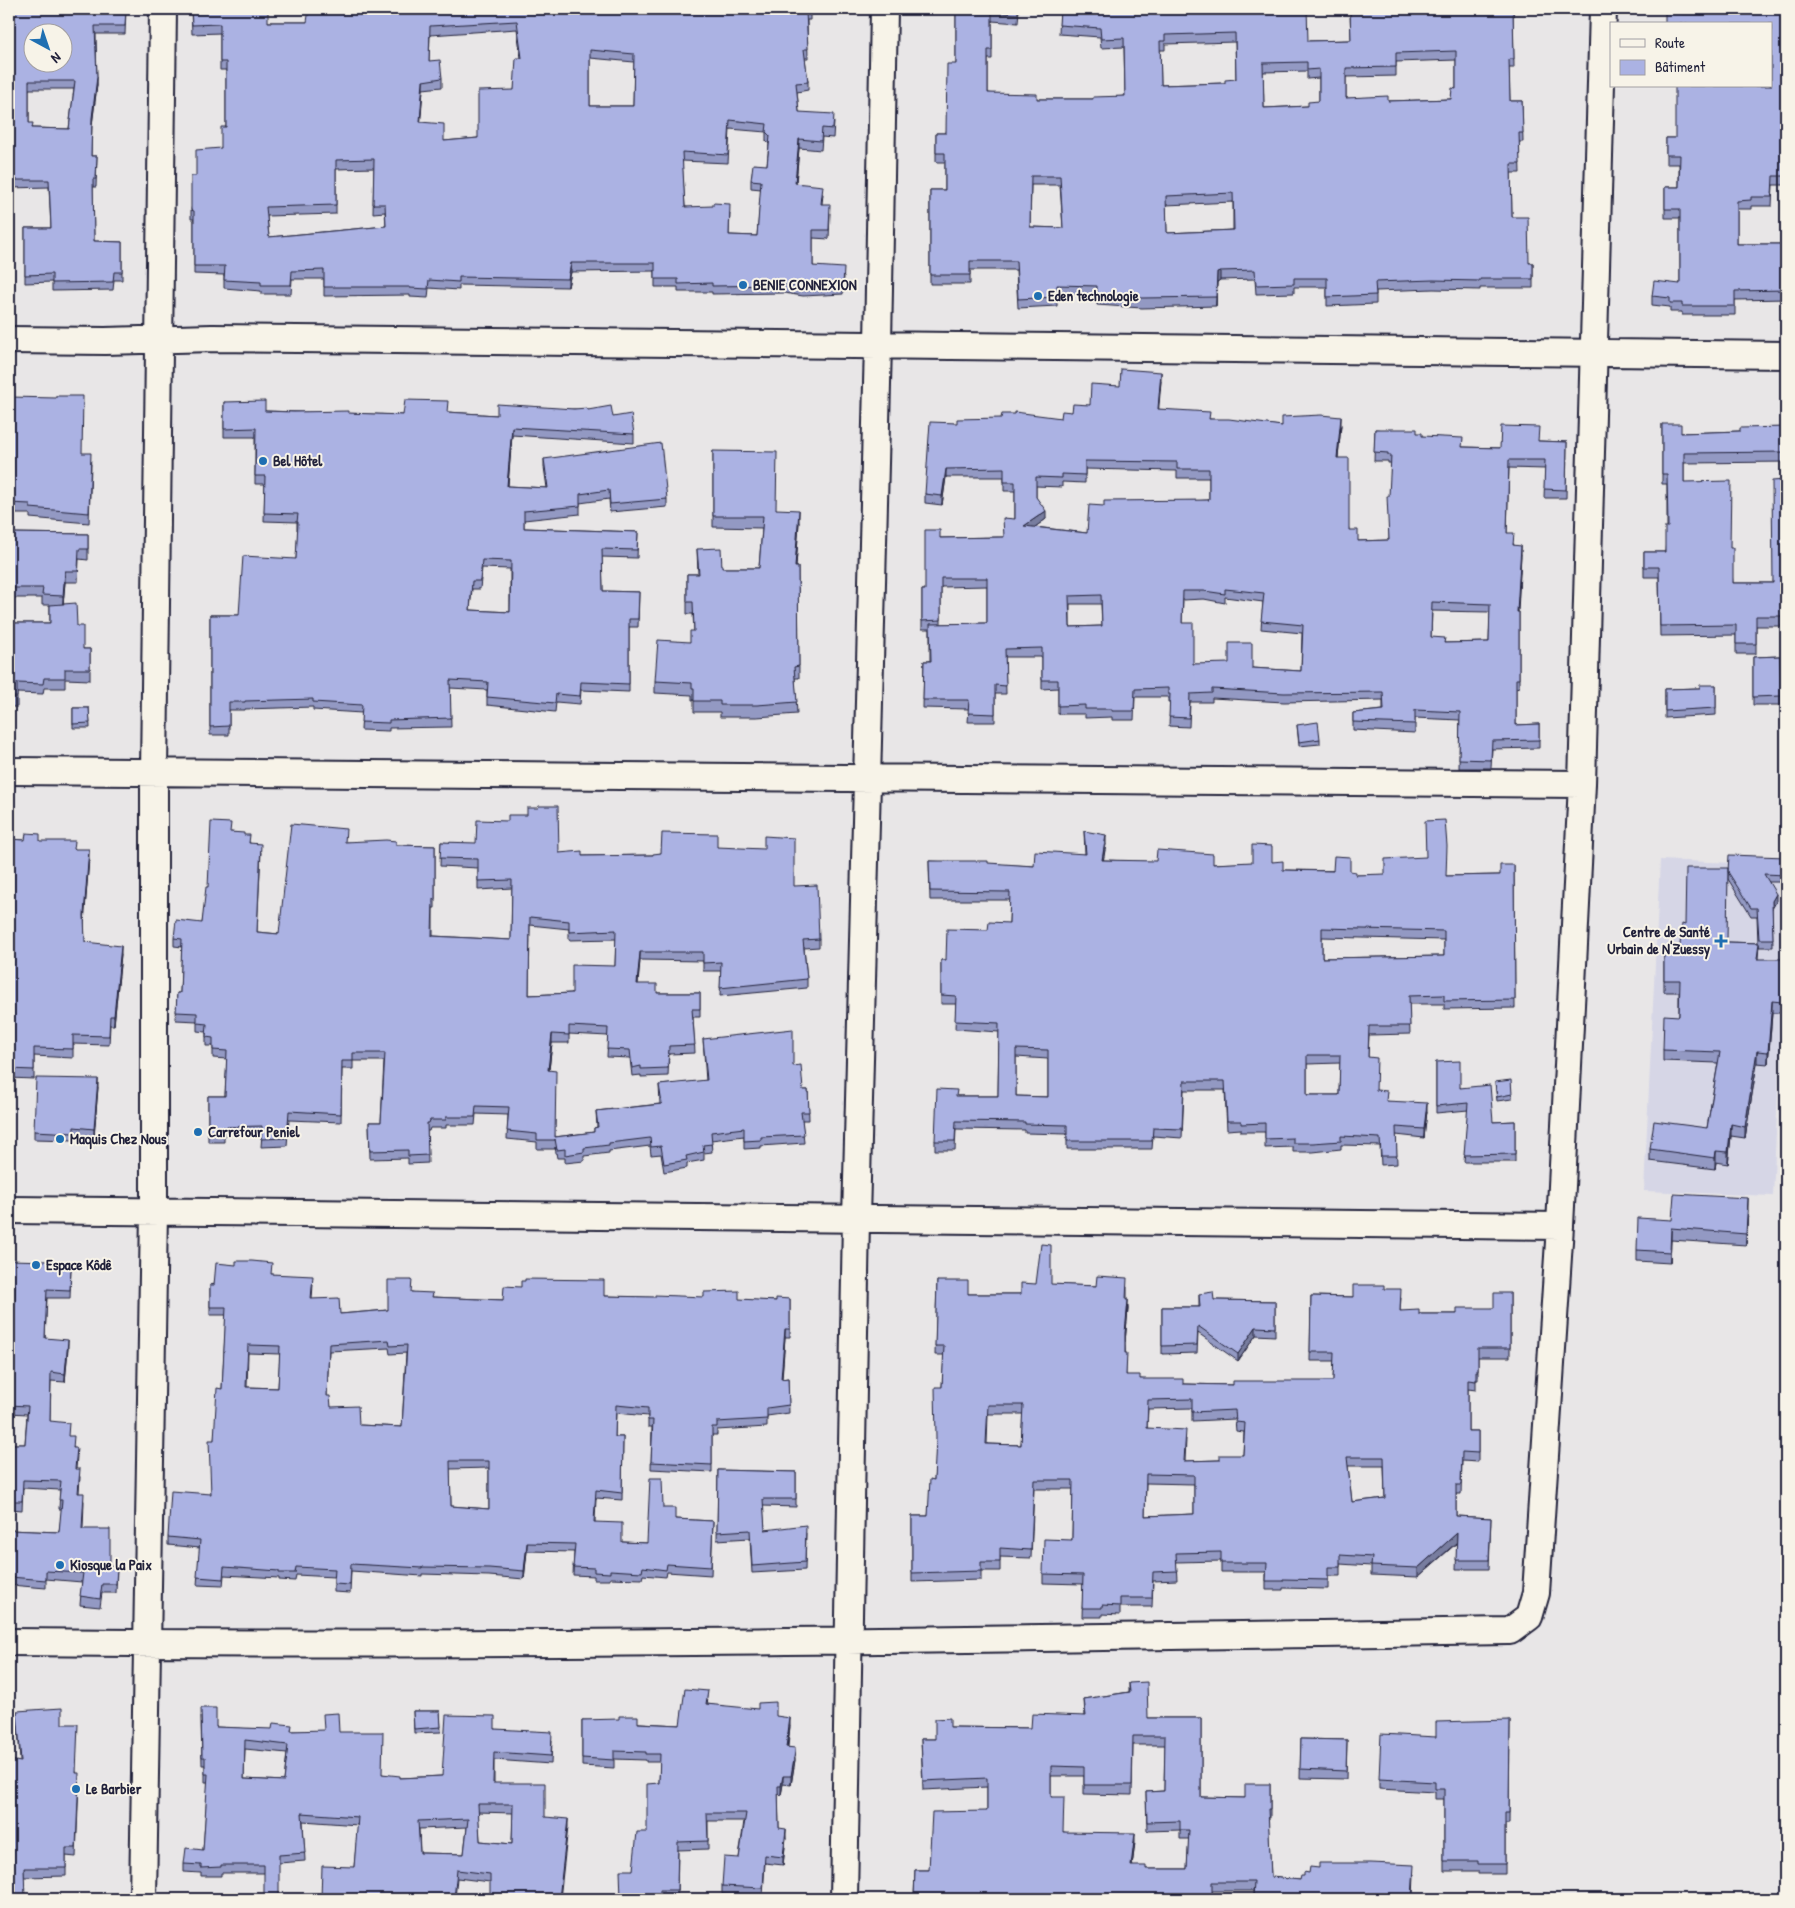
<svg xmlns="http://www.w3.org/2000/svg" width="1795" height="1908" font-family="'Patrick Hand',sans-serif">
<style>
.built{fill:#d6d6e6}
.lines{fill:none;stroke-linecap:round;stroke-linejoin:round}
.minor-casing{stroke:#22223b;stroke-width:30}
.minor{stroke:#f7f3e8;stroke-width:26}
.wall{fill:#9399c3;stroke:#22223b;fill-rule:evenodd}
.shaded-wall{fill:#787d9f;stroke:#22223b}
.building{fill:#abb2e3;stroke:#22223b;fill-rule:evenodd}
.poi-dot{fill:#1f6fb2;stroke:#f7f3e8;stroke-width:2}
.labels{text-anchor:middle;stroke-width:4;stroke-linejoin:round;paint-order:stroke}
.poi-label{font-size:15px;font-weight:bold;fill:#22223b;stroke:#f7f3e8;text-anchor:start}
</style>
<rect width="100%" height="100%" fill="#e8e6e7"/>
<filter id="ink" filterUnits="userSpaceOnUse"><feTurbulence type="fractalNoise" baseFrequency=".02" numOctaves="2"/><feDisplacementMap in="SourceGraphic" scale="10" xChannelSelector="R" yChannelSelector="G"/><feConvolveMatrix kernelMatrix="1 2 1 2 8 2 1 2 1" color-interpolation-filters="sRGB"/></filter>
<g filter="url(#ink)">
<path class="built" d="M1660,860L1786,865V923L1773,1196L1644,1191Z"/>
<g class="lines">
<defs>
<path id="minor" d="M9,340L105,341L212,338L1786,355
M9,771L1582,784
M9,1210L1560,1226
M9,1642C509,1647 1009,1639 1510,1631L1529,1617L1536,1593L1560,1226L1582,784L1603,9
M143,1899L154,1211V773L163,9
M844,1899L856,1219L878,344L884,9"/>
</defs>
<use href="#minor" class="minor-casing"/>
<use href="#minor" class="minor"/>
</g>
<path class="wall" d="M9,9H126L125,34H96L97,85L92,125L91,156H97L96,187H93L94,241L122,242V280H114L113,290L52,291V282L25,283V228H51L49,187L9,188ZM29,89H74L69,129L33,128L29,123Z
M191,9L268,22H307L810,9V20H807L808,58H805L808,82V90L797,92L799,112L834,122L833,138L822,137L821,150L799,148L796,183L823,194L822,204L830,213L829,239L813,238V266L844,276L843,294L803,296L784,293L712,294V292H678V287H655V271L571,272L568,287L459,285V290L429,288L428,298L410,297V295L324,296V279H292L291,294H261V291L224,288V275L194,274V219H191V210L196,176L221,148L226,127V70H220V33L192,34ZM517,29L521,58L514,90L478,138L444,141L420,122L423,89L442,87V78L429,61L430,35ZM590,58L634,62L633,106H590ZM730,129L766,132V141L769,144L767,165L751,180V188L761,189L757,236L729,235L730,213L685,207L682,161L728,163ZM374,168L373,213L385,212L386,226L269,237L267,216L336,214V169Z
M956,9H1019L1018,23L992,21V59H988V93L1037,99H1093L1125,96L1124,47L1101,48L1100,37L1059,34L1060,10L1308,41L1351,40L1350,12H1348V9H1449V10L1513,9L1514,68H1509L1510,101H1522L1523,142H1519L1520,173H1511L1512,217L1529,263H1533V288H1480V290L1433,289L1376,291V304L1327,306V287H1294V293L1256,294L1255,279L1220,280L1217,282L1216,306L1142,308L1097,305V295L1057,294V306L1018,308L1016,270H970V284H930V190H945V162H936V133H946L956,64ZM1235,42L1236,79L1225,83L1161,85L1160,50H1165V44ZM1456,60V89L1451,99L1388,101L1346,98V77L1396,76V62ZM1307,71V79L1319,78V101L1308,106L1264,108L1263,72ZM1031,185H1060L1063,228L1030,227ZM1233,202V230L1167,233L1166,205Z
M1786,9V185H1773L1772,206H1751V209H1737V244H1786V299L1735,300V315H1682V312H1670V307L1652,305V296L1680,284V218H1665V187H1679V164H1666V138H1675L1771,86L1682,14H1719Z
M1161,381L1158,409L1210,419L1282,426L1341,425L1338,458L1349,530L1358,541L1389,540L1391,463H1388V461H1374L1375,429L1417,433L1422,436L1463,447L1500,448L1539,441L1567,442L1566,498H1544L1545,469L1509,468L1507,533L1514,545L1521,554L1518,612H1519V687L1516,688V725L1539,724V748L1492,749L1491,768H1459L1460,720L1415,718V733L1353,730V713L1383,710V700L1284,702L1212,698V702H1190L1189,727L1169,726L1170,702H1168V697H1135L1134,720H1112V717L1085,718V714H1058V688L1042,689V657H1005L1006,694H995V722H968L969,709L923,708L924,661H930V629H922V590H925L940,538L1003,537L1015,519V491H1004V477H946L942,505L925,503V494L957,423L1061,418L1072,412L1090,405L1120,386ZM1085,469L1177,471V478H1209V500L1104,506L1087,533L1035,527L1046,519L1036,497V486L1062,487V482L1085,483ZM987,586V623L941,624V587ZM1225,597L1263,602L1261,629L1302,633L1301,671L1252,668L1193,664L1182,623L1183,600L1204,599L1225,603ZM1070,604H1101L1102,626L1070,627ZM1432,611L1490,612L1489,642L1445,643L1431,637Z
M9,397L82,453L91,464L89,523L30,518V514H9Z
M224,402L265,411L403,415L447,412L497,415L574,409L588,410L613,417L634,434V443L512,435L508,486L547,488L544,467V459L667,499V507L610,512L609,499L580,503V514L524,520V528L638,532L637,558L602,557L603,591L639,592L638,627H629V692L581,690L580,704L556,702L555,712L487,705V690L450,688L451,727L389,728V731L361,730L362,713L313,710V707L245,709V710H229V735H210V615H239L296,559L298,531L297,530V522L264,521L265,484H255V437H224ZM482,568L510,569V612L470,610L472,589H480Z
M1662,424L1681,433L1740,431L1786,427V462L1684,463V482L1730,548L1733,583H1773L1786,480V626H1756V654H1736V635L1660,636L1659,577H1644V552H1665L1667,527V484H1662Z
M713,451L776,509L799,522L796,567H798L799,678H795L797,714L757,717H720V712H694V700H692V695L655,693V681L690,642L694,631L693,614H687V574H698L697,549L722,568H759L762,528L713,527Z
M9,533L88,534V560L79,559L78,582H65L63,604L77,626L83,649H90V680L65,679V688H44L43,694L17,693V707H9V623H50V605H42V598H9Z
M1780,656L1781,705H1753V657Z
M1716,685V715L1665,718V689L1700,688Z
M73,708H89L90,728H73Z
M1297,725L1320,739V744L1299,746Z
M1084,831L1106,844L1103,860L1213,864L1272,862L1283,870L1350,871L1356,875L1446,876L1500,875L1514,865L1515,1008L1444,1009V1004H1409L1410,1034L1369,1035L1368,1057L1376,1090L1387,1101L1427,1111L1424,1138L1396,1135L1397,1164L1381,1165L1380,1146L1341,1145V1149L1313,1152H1293V1147L1265,1148V1132H1241V1129L1227,1130L1225,1090H1184L1182,1138L1153,1136L1152,1149H1067V1134L1025,1133V1130L956,1129L955,1150H935V1141L957,1096H998L999,1032L955,1029L956,1004H941V960H946L988,930L1009,923L1010,900H930L929,861L1034,866L1085,854ZM1322,937L1444,940V956L1322,958ZM1016,1057L1048,1059V1097L1016,1096ZM1340,1063L1339,1095H1307V1064Z
M231,832L244,835L250,843L261,852L257,932L279,934L346,842L396,845L435,846V908H433V936L511,940L512,888L478,890V868L440,866L441,842L559,853L582,856L653,855L661,853L717,847L794,886L819,939V947L804,948L807,979V988L720,996L721,971H703V961L640,960L638,984L657,993H700V1017H693L695,1053L669,1054L668,1076L641,1077V1075L632,1076L630,1058L607,1057L608,1036L569,1034V1043H552L549,1070L555,1137L594,1132V1128L597,1127L596,1111L660,1104L659,1085L706,1081L703,1039L793,1066L803,1090H808L809,1120H802L804,1143L761,1146V1148L744,1149V1136L711,1140L712,1152L704,1153V1160L687,1163V1168L664,1172L661,1154L651,1155L650,1146L609,1151V1153L584,1156V1161L565,1163V1158H557L555,1147V1149H537V1142L507,1139L508,1115L476,1114L475,1125H446V1128H430L429,1131H427L428,1163L408,1164V1158L370,1159L369,1122H381L384,1061H353V1069H342L341,1122L289,1120L287,1146L261,1147L262,1134L224,1135V1142H208V1096H225L227,1059L213,1058V1046H206V1032L197,1031V1021L176,1020L177,993H180L182,947L174,946V938L202,923L208,887ZM530,925L569,929V940L616,939L615,966L572,993L529,995Z
M9,839L40,841L75,849L89,858L84,921L85,942L121,954L114,1025H110L109,1045L73,1044V1058L34,1056V1079L9,1078Z
M1786,857V882H1769L1776,902L1772,908L1773,947H1759V944L1758,959L1784,971L1782,1013H1772L1768,1064L1757,1063L1745,1138L1731,1136L1728,1164L1716,1162L1715,1169L1650,1161V1149L1707,1128L1718,1063L1663,1061V1050L1679,1016V992H1664V947H1679L1727,942L1758,943L1757,916H1751L1728,879V872Z
M1436,1062L1493,1122L1515,1121V1162H1464L1468,1110L1436,1113Z
M1495,1082L1512,1094V1099L1497,1101Z
M98,1087L94,1137L74,1135V1140L34,1139V1131Z
M1748,1210L1746,1245L1671,1240L1670,1263L1637,1261V1250L1672,1220Z
M9,1260L49,1266L71,1267L70,1298H47L45,1338L68,1348L65,1382L51,1381L50,1421L68,1436L74,1448L77,1456L76,1469L80,1477L79,1493L84,1501L83,1529L110,1566H117L116,1593H102L100,1607L80,1605L82,1582L46,1579V1588L10,1585V1589H9V1444H25L27,1414L9,1413V1370L14,1337L15,1293H9ZM23,1488L60,1490L59,1509H62L59,1532L9,1530L11,1509L22,1510Z
M272,1274L313,1284L312,1299L340,1314L388,1310L412,1292L432,1297L503,1300L604,1296L776,1301L790,1299V1337H785L782,1379L788,1378L789,1413L767,1416V1427L717,1430V1435H712V1472L651,1469L652,1427H648V1416L616,1413L615,1437H623L622,1500L596,1498L595,1522L622,1542L647,1543L663,1508L675,1519L713,1521L711,1575L667,1572L666,1577L643,1575L642,1579L610,1578V1580H594V1576L573,1575L574,1552L527,1551L524,1579L489,1576L422,1574V1576L351,1571L350,1593L334,1592V1577L296,1575L295,1581L279,1580V1578L224,1575L223,1586L197,1585L200,1548L168,1545V1537L211,1494L214,1440L222,1389L226,1315H210V1285ZM389,1348L390,1354L406,1353L402,1427L359,1425L331,1407L327,1396L329,1351ZM248,1353L280,1354L278,1388L247,1387ZM489,1468V1509L451,1506L450,1469Z
M937,1281L968,1294H1021L1036,1284L1127,1287V1300L1128,1309L1125,1342L1126,1375L1140,1379L1183,1384L1233,1385L1333,1381L1334,1361H1310L1311,1296L1353,1297L1384,1289L1401,1298L1400,1311L1419,1314H1457L1494,1308L1510,1293V1357H1478V1380H1476V1390L1468,1389V1431H1478V1462L1462,1461L1461,1494H1456V1516L1491,1518L1489,1569H1456L1457,1543L1418,1577L1371,1575V1566L1340,1564V1576H1328V1589L1283,1588V1590H1266V1572H1221V1561L1176,1562L1177,1580L1153,1581L1152,1607H1120V1615L1102,1614V1617H1082L1083,1584L1043,1583V1574L1072,1540L1073,1489H1034L1031,1558L1000,1557V1571H981V1580L912,1582V1516H928L934,1480L942,1387L944,1355H935ZM1192,1408V1421L1235,1419L1236,1431L1244,1432L1243,1455L1220,1460L1185,1461L1186,1439L1147,1428L1148,1409ZM988,1414H1023L1021,1445L987,1444ZM1348,1466H1384L1385,1498L1352,1502ZM1146,1483L1194,1484V1514L1145,1516Z
M1199,1294L1214,1300L1275,1301V1336L1256,1335L1238,1361L1198,1333L1197,1353L1162,1354V1307H1199Z
M718,1470L796,1472V1507L763,1506L765,1530L806,1533L805,1570L752,1573L750,1538L717,1540Z
M1129,1683L1148,1718H1201V1797L1245,1798L1270,1784V1818H1268L1271,1877L1300,1880L1414,1874L1413,1899H1253V1891H1212V1899H914L915,1870H929L987,1811V1787L923,1790L921,1739H935L950,1727L1031,1728L1085,1716L1084,1699L1129,1692ZM1133,1745H1165L1164,1791L1146,1792L1147,1831L1180,1830V1839H1189L1187,1869H1146L1132,1866L1135,1842L1063,1832L1051,1797V1776H1084V1794L1132,1795Z
M708,1699L707,1704L776,1716L790,1726L788,1747L795,1760L791,1785L783,1784L781,1795L778,1794L779,1828L786,1837L783,1865L765,1863L763,1897L722,1894V1886L739,1858L744,1821H708V1849L678,1850L677,1898H660L633,1870L647,1832L659,1783L660,1762H646V1760L614,1759V1768L582,1766V1720L680,1725Z
M17,1711L62,1724L79,1782L76,1857L66,1856V1876L24,1877L20,1761Z
M413,1711H440L441,1732L414,1733Z
M201,1717L216,1727L292,1731L339,1732L382,1774L400,1778L442,1776L495,1729L552,1740L551,1764L494,1760V1783L545,1817L568,1827L490,1882L457,1878L455,1899H321L354,1867L358,1825L303,1821L305,1861L279,1863L264,1873H221V1876H201V1873L184,1872V1864L203,1850L208,1782H205V1765H202ZM245,1749L287,1753L284,1781L244,1779ZM478,1812L513,1813L512,1844L480,1841ZM467,1827L464,1854L420,1853L419,1829Z
M1510,1720L1509,1824H1505V1874H1478V1871H1444V1799H1435V1792L1379,1789V1779L1436,1737Z
M1301,1739L1347,1740L1346,1779L1300,1778Z"/>
<path class="shaded-wall" d="M97,77V85L92,125V118Z
M423,81V89L420,131V122Z
M799,139V148L795,192V183Z
M571,263V272L568,287V279Z
M1220,271V280L1217,282L1216,306L1217,272Z
M1161,372V381L1158,417V409Z
M1341,417V425L1337,466V458Z
M512,427V435L507,494V486Z
M946,469V477L942,505V496Z
M799,510V522L795,579V567Z
M1046,511V519L1024,535V526Z
M1521,546V554L1517,620V612Z
M65,571V582L63,606V596Z
M1106,835V844L1102,869V860Z
M89,849V858L84,924V915Z
M1776,894V902L1772,909V901Z
M121,946V954L114,1025V1016Z
M640,952V960L637,992V984Z
M1772,1001V1013L1768,1064V1052Z
M552,1034V1043L548,1079V1070Z
M1757,1051V1063L1745,1138V1127Z
M98,1079V1087L94,1137V1129Z
M1427,1103V1111L1424,1138V1129Z
M1731,1124V1136L1728,1164V1152Z
M1716,1151V1162L1715,1169V1158Z
M1748,1198V1210L1746,1245V1234Z
M1671,1228V1240L1670,1263V1252Z
M1128,1300V1309L1125,1342V1333Z
M1256,1327V1335L1238,1361V1354Z
M785,1329V1337L781,1387V1379Z
M68,1340V1348L65,1382V1374Z
M1457,1533V1542L1418,1577V1568Z
M527,1543V1551L524,1579V1571Z
M790,1718V1726L786,1755V1747Z
M795,1752V1760L791,1785V1776Z
M783,1776V1784L781,1795V1786Z
M568,1819V1827L560,1899H559Z
M786,1829V1837L783,1865V1857Z
M1135,1833V1842L1131,1875V1866Z"/>
<path class="building" d="M9,9H126L125,26H95L97,77L92,118L91,156H97L96,179H93L94,241L122,242V272H114L113,282L52,283V274L25,275V228H51L49,180H9ZM32,32H62V62H32ZM29,81H75L69,129L32,128L33,123H29Z
M191,9H268V22H307L309,9H810V11L806,12L808,49H804L808,82L796,83L799,112L834,114L833,129L822,128L821,141L799,139L795,183L823,186L821,204H830L829,230H813V266L844,268L843,286L803,287L784,285L712,286V283L678,284V279H655V263H571L568,279L459,277V282L429,280L428,289L410,288V287H324V270L292,271L291,285H261V282L224,280L225,266H194V211L191,210V176H196V150L221,148V127H226V62H220V24L192,25ZM517,21L522,58H516L514,90L478,91V138L444,141V124L420,122L423,81L442,78L440,60L429,61L430,26ZM590,50L634,54L633,106H590ZM730,120L767,124L766,132L770,136L767,165L753,164L751,180L761,181L757,236L729,235L730,204L713,203V206L685,207L682,152L728,155ZM374,159L373,204H385L386,226L269,237L266,207L336,205V160Z
M956,9H1018V14L992,12V50H988V93L1037,94V99H1093V97L1125,96L1124,38L1101,39L1100,28L1059,25L1060,10L1100,13V9H1307L1308,41L1351,40L1350,9H1449V10L1513,9L1514,59H1509L1510,101H1522L1523,133H1519L1520,164H1511L1512,217H1528L1529,263H1533V279H1480V281L1433,280L1375,282L1376,295L1327,297V278H1294V284L1256,285L1255,270L1220,271L1217,272L1216,297L1142,298L1097,296V286L1057,285V297L1018,299L1016,261H970V275H930V190H945V153H936V133H946L947,64H956ZM1235,33L1236,79L1225,80V83L1161,85L1160,41H1165V35ZM1456,51V89L1452,88L1451,99L1388,101V96L1346,98V68L1396,67V53ZM1307,62V70L1319,69V101L1308,102V106L1264,108L1263,63ZM1031,176H1060L1063,228L1030,227ZM1233,193L1234,230L1167,233L1166,196Z
M1665,9H1682V14H1719L1720,9H1786V176H1773L1772,197H1751V200L1737,201V244H1786V290L1735,291V306H1682V303H1670V298L1652,296L1654,281L1680,284V209H1665V187H1679L1680,155H1666V138H1675V86H1771V24H1665Z
M1121,369L1161,372L1158,409L1210,412L1209,419H1229L1282,426V417L1321,415L1341,417L1337,458H1349V530H1358V541L1389,540L1387,496H1389L1391,455H1388V453L1374,452L1375,429H1417V433H1422V436L1463,438L1462,447L1500,448L1501,426L1539,427L1538,441L1567,442L1566,490L1544,489L1545,460H1509L1507,533H1514L1513,545L1521,546L1517,612H1519V679H1516V725L1539,724V740L1492,741L1491,760L1459,759L1460,712L1415,710V724L1353,722V713L1384,710L1383,692L1284,693L1212,689V693L1190,694L1189,718L1169,717L1170,694H1168V688L1135,689L1134,711H1112V709H1085V705L1058,706V680H1042V648L1005,649L1006,686L995,685V714L968,713L969,700H923L924,661H931L930,624L987,623V578H941V620L922,621V590H925V530H940V538L1004,537L1003,518L1015,519V482H1004V468L946,469L942,496L925,494L930,422L957,423V419L1001,418L1002,414H1015V412L1061,418L1062,411L1072,412L1073,404L1090,405L1091,384L1120,386ZM1085,461L1177,462V469H1209V500L1104,501V506L1089,505L1087,533L1024,526L1046,511L1036,497V477L1062,478V474L1085,475ZM1225,589L1264,593L1261,621L1303,625L1301,671L1252,668V643H1229V663L1193,664V623H1182L1183,591H1204L1225,594ZM1101,595L1102,626L1070,627L1069,596ZM1432,602L1490,604L1489,642L1444,643L1445,638L1431,637Z
M56,396H83L82,453H91L89,513L30,508V504L9,503V397L56,398Z
M405,400L448,401L447,412L497,415V404L574,409L587,408L588,410L611,406L613,417L631,414L634,434L512,427L507,486L548,488L544,459L661,443L667,499L610,504L609,490L580,494V506L524,511V528L638,532L637,550L602,549L603,591L639,592L638,619H629V684L581,682L580,696L556,694L555,703L487,697L488,682L450,680L451,718L389,720V723L361,722L362,705L313,702V699L245,701V702H229V726L210,727V615H239L243,556L296,559L298,522H297L298,514L264,513L265,476H255L256,428L224,429V402L265,401V411L294,412L348,411V413L403,415ZM482,560L511,561L510,612L470,610L472,581H480Z
M1662,424H1681V433L1740,431V428L1786,427V452L1684,453V482L1731,481L1730,548H1733V583H1773L1772,481L1786,480V616H1756V644H1736V625L1660,626L1659,567H1644V552H1665V527H1668L1667,474H1662Z
M713,451L777,452L776,509L799,510L795,567H798L799,666L794,667L797,702L757,705H720V701H694V688H692V683L655,681L658,640L690,642V631H694L693,602H687V574H699L697,549L721,548L722,568H759L763,516H713Z
M9,533L88,534V549H79L78,571H65L63,596L42,595L43,588H9Z
M76,603L77,626H83V649H90V669H65V678H44L43,684L17,683V697H9V623H50V605Z
M1780,656L1781,696L1753,697V657Z
M1700,685H1716V708L1665,711V689L1700,688Z
M73,708H89L90,723L73,724Z
M1318,722L1320,739L1299,742L1297,725Z
M539,806H558L559,853L582,851V856L653,855V854L661,853L662,833L717,834V847L764,849V836L794,838V886L817,885L819,939L803,940L807,979L720,988L721,962L703,963V952H640L637,984H657V993H700V1009H692L695,1045L669,1046L668,1068L641,1069V1066L632,1068L630,1050L607,1049L608,1028L569,1026V1035L552,1034L548,1070L556,1071L555,1137L594,1132V1128L598,1127L596,1111L662,1104L659,1085L707,1080L703,1039L793,1029V1066L801,1065L803,1090H808L809,1112H801L804,1135L761,1137V1140L744,1141V1128L711,1132L712,1144L703,1145L704,1152L686,1156L687,1160L664,1164L661,1146L651,1147L650,1138L609,1143V1145L584,1148V1152L565,1155V1149L557,1150L555,1139V1140H537V1134L507,1131L509,1107L476,1106L475,1117H446V1120H430L429,1123H427L428,1155L408,1156V1150L370,1151L369,1122H381L385,1053H353V1061H342L341,1114L289,1111L287,1138L261,1139L262,1126L224,1127V1134H208V1096H225L227,1051L213,1050V1038L206,1037L207,1024L197,1023V1013L176,1012L177,993H180L182,939L174,938L176,920L202,923L206,887H208L211,822L231,823L230,832L244,833V835H250L249,843L261,844L257,932L279,934L291,824L346,829L345,842L386,840L396,841V845L435,846V900L433,899L432,936L511,940L512,880L478,881V859L440,858L441,842L476,843L477,820L508,821V815H527V808H538ZM530,917L569,921V932L616,930L615,966L572,965V993L529,995Z
M1445,820L1447,846L1446,876L1500,875V865H1514L1515,1000L1444,1001V995L1409,996L1410,1026H1369L1368,1057L1377,1058L1376,1090L1387,1091L1386,1101L1427,1103L1424,1129L1396,1127L1397,1156H1381L1380,1138L1341,1136V1141L1313,1143H1293V1138L1265,1139V1123L1241,1124V1121H1227L1225,1081H1184L1182,1129L1153,1128L1152,1141H1067V1125L1025,1124V1122L956,1121L955,1141H935L937,1089L957,1090L956,1096H998L999,1023L955,1021L956,996L941,995V960H946L947,929L988,930L989,922L1009,923L1010,892L930,891L929,861H988V863L1034,866L1035,851L1086,854L1084,831L1106,835L1102,860L1156,861L1157,850L1213,854V864L1252,862V845L1272,846V862L1283,861V870L1333,871L1334,856L1350,857V871L1356,872V875L1385,874V859L1426,857L1425,821ZM1322,928L1444,931V956L1322,958ZM1016,1049L1048,1050V1097L1016,1096ZM1307,1055H1340L1339,1095H1307Z
M26,833L40,834V841H75L74,849H89L84,915L85,942L121,946L114,1016H110L109,1036L73,1035V1049L34,1048V1070L9,1069V839L25,840Z
M1729,855L1786,857V875L1764,874L1776,894L1772,901L1773,939H1759L1757,908H1751L1728,872Z
M1686,868H1728L1727,942L1759,943L1757,959H1784L1782,1002L1772,1001L1768,1052L1757,1051L1745,1127L1731,1124L1728,1152L1716,1151L1715,1158L1650,1149L1654,1121L1707,1128L1720,1052L1663,1050L1664,1015L1679,1016L1680,980H1664V947H1679L1680,945L1682,924L1685,925Z
M1460,1061V1088L1490,1085L1493,1122L1515,1121V1154L1464,1155L1468,1103L1436,1106V1062Z
M36,1078L98,1079L94,1129L74,1127V1133L34,1131Z
M1511,1080L1512,1094L1497,1097L1495,1082Z
M1674,1194L1748,1198L1746,1234L1671,1228L1670,1252L1637,1250L1638,1218L1672,1220Z
M1041,1244L1051,1245V1284L1096,1286L1097,1276L1127,1278L1126,1300H1128L1125,1333V1353H1127L1126,1375H1140V1379H1183V1384L1233,1385V1381H1333L1334,1352H1310L1311,1296L1353,1297V1285H1384V1289H1401L1400,1311L1419,1310V1314H1457V1308H1494V1293H1510V1348H1478V1371H1476V1381L1468,1380V1431H1478V1453L1462,1452L1461,1485H1456V1516L1491,1518L1489,1560H1456L1457,1533L1418,1568L1371,1566L1372,1557L1340,1555V1567H1328V1580L1283,1579V1581H1266L1267,1563H1221V1552L1176,1553L1177,1571L1153,1572L1152,1598H1120V1606L1102,1605V1608H1082L1083,1575L1043,1574L1044,1539L1072,1540L1073,1480H1034L1031,1550L1000,1548V1562H981V1571L912,1573V1516H928L930,1479L934,1480L936,1438L935,1387H942L944,1346H935L937,1281H968V1294H1021V1283L1036,1284ZM1192,1399V1412L1235,1410L1236,1422L1245,1423L1243,1455H1220V1460L1184,1461L1186,1430L1147,1428L1148,1400ZM988,1405H1023L1021,1445L986,1444ZM1347,1457H1384L1385,1498L1352,1502ZM1146,1474L1194,1475V1514L1145,1516Z
M9,1260L49,1261V1266L71,1267L70,1290L47,1289L45,1338L68,1340L65,1374L51,1372L50,1421L69,1423L68,1436H74L73,1448H77L75,1469H80L78,1493H84L82,1529H110V1566H117L116,1584H102L100,1599L80,1596L83,1573L46,1571V1580L10,1577V1580H9V1530L59,1532L62,1500H59L61,1481L23,1480L22,1501H11L9,1526V1444H25L28,1406L9,1405V1370L12,1337H14L15,1284L9,1285Z
M236,1261H252L272,1263L271,1274L313,1276L311,1299L339,1298L340,1314L388,1310V1280H412L411,1292L433,1293L432,1297L503,1300L504,1286L521,1287V1281H525V1279L604,1280V1296L655,1297V1295L704,1297V1292L739,1291V1299L776,1301V1298L790,1299V1329H785L781,1379L788,1378L789,1405L767,1408V1419L717,1422V1427H712V1465L651,1462L653,1420H648V1408L616,1405L615,1437H623L622,1493L596,1490L594,1522L622,1523V1542L647,1543L650,1478H662L663,1508H675V1519L713,1521L711,1567L667,1564L666,1570L643,1567L642,1572L610,1570V1573L594,1572V1568L573,1567L575,1544L527,1543L524,1571L489,1568L422,1567V1568L351,1564L350,1585L334,1584L335,1569L296,1567L295,1573H279V1571L224,1567L223,1579L197,1577L200,1540L168,1537L171,1491L211,1494L209,1440H214L217,1388L222,1389L226,1307H210V1285H214L216,1263L236,1265ZM389,1340L390,1346L407,1345L402,1427L359,1425L358,1406L331,1407L330,1396H327L329,1344ZM248,1345L280,1346L278,1388L246,1387ZM450,1461H489V1509L451,1506Z
M1213,1292L1214,1300L1275,1301V1328L1256,1327L1238,1354L1198,1326L1197,1345L1162,1346V1307H1200L1199,1294Z
M718,1470L796,1472V1499H763L765,1530L806,1525L805,1562L752,1566L750,1530L717,1532Z
M1147,1682L1148,1718H1201V1797L1245,1798V1784H1270V1809H1268L1271,1877L1300,1880L1301,1876H1304V1872L1309,1873L1310,1867L1319,1868V1863H1371L1414,1865L1412,1899H1253L1254,1882H1212V1899H925L926,1898H914L915,1870H929L932,1812L987,1811V1778L923,1781L921,1739H935V1719L950,1718V1727L1031,1728L1032,1714L1086,1716L1084,1699L1130,1692L1129,1683ZM1133,1736H1165L1164,1791L1146,1792L1147,1822L1180,1821V1830H1189L1187,1869H1146V1866H1131L1135,1833L1063,1832L1064,1797H1051V1766L1084,1767V1785H1132Z
M685,1689L708,1691L706,1704L758,1709V1703L776,1702V1716L790,1718L786,1747L795,1748V1752L791,1776H783L781,1786H778L779,1828L786,1829L783,1857L765,1855L763,1888L722,1886L724,1857L739,1858L746,1813H707L708,1841L678,1842L677,1890H660V1899H621L620,1870H633L637,1832H647V1784L659,1783L660,1754H646V1752L614,1751V1760L582,1758V1720L619,1719V1716H638V1723L680,1725Z
M62,1708V1724H78L76,1773H79L76,1848H66V1868H24L25,1899H9V1760L21,1762L17,1711Z
M201,1708H216V1727L272,1729L273,1723L292,1725L291,1731L324,1730L323,1714L338,1713L339,1732H383L382,1774L400,1776V1778L442,1776L446,1715L495,1716V1729L552,1732L551,1756L494,1752L493,1783H545V1817L568,1819L559,1899H490V1874L457,1870L454,1899H321L322,1866L354,1867L358,1817L302,1813L305,1853L279,1855V1899H264V1865H221V1867L201,1868V1865L184,1864L186,1848L203,1850L208,1774H205V1757H202ZM245,1740L288,1745L284,1781L244,1779ZM478,1804H513L512,1844L480,1841ZM468,1819L464,1854L420,1853L418,1821Z
M413,1711H440L441,1727L414,1729Z
M1510,1720L1509,1813H1505V1864H1478V1861H1444V1789H1435V1782L1379,1779L1381,1734L1436,1737V1722Z
M1301,1739L1347,1740L1346,1771L1300,1769Z
M218,1897V1899H177Z"/>
</g>
<g class="poi-dot">
<circle cx="743" cy="285" r="5"/>
<circle cx="1038" cy="296" r="5"/>
<circle cx="263" cy="461" r="5"/>
<path d="M1718.5 933.5h5v5h5v5h-5v5h-5v-5h-5v-5h5z"/>
<circle cx="198" cy="1132" r="5"/>
<circle cx="60" cy="1139" r="5"/>
<circle cx="36" cy="1265" r="5"/>
<circle cx="60" cy="1565" r="5"/>
<circle cx="76" cy="1789" r="5"/>
</g>
<g class="labels">
<g class="poi-label">
<text x="753" y="290">BENIE CONNEXION</text>
<text x="1048" y="301">Eden technologie</text>
<text x="273" y="466">Bel Hôtel</text>
<text x="1710" y="937" text-anchor="end">Centre de Santé<tspan x="1710" dy="17">Urbain de N'Zuessy</tspan></text>
<text x="208" y="1137">Carrefour Peniel</text>
<text x="70" y="1144">Maquis Chez Nous</text>
<text x="46" y="1270">Espace Kôdê</text>
<text x="70" y="1570">Kiosque la Paix</text>
<text x="86" y="1794">Le Barbier</text>
</g>
</g>
<rect width="1795" height="1908" fill="none" stroke="#f7f3e8" stroke-width="30"/>
<rect x="15" y="15" width="1765" height="1878" fill="none" stroke="#22223b" stroke-width="2" filter="url(#ink)"/>
<rect x="1610" y="22" width="162" height="65" fill="#f7f3e8" stroke="#a29fa3"/>
<rect x="1620" y="39" width="25" height="8" fill="#f7f3e8" stroke="#a29fa3"/>
<text x="1655" y="48" font-size="15" fill="#22223b">Route</text>
<rect x="1620" y="60" width="25" height="15" fill="#abb2e3" stroke="#a29fa3"/>
<text x="1655" y="72" font-size="15" fill="#22223b">Bâtiment</text>
<g transform="translate(48 48) rotate(140)"><circle r="24" fill="#f7f3e8" stroke="#a29fa3"/>
<path d="M0-4L9 19L0 12L-9 19Z" fill="#1f6fb2"/>
<text y="-8" font-size="14" font-weight="bold" text-anchor="middle" fill="#22223b">N</text>
</g>
</svg>
